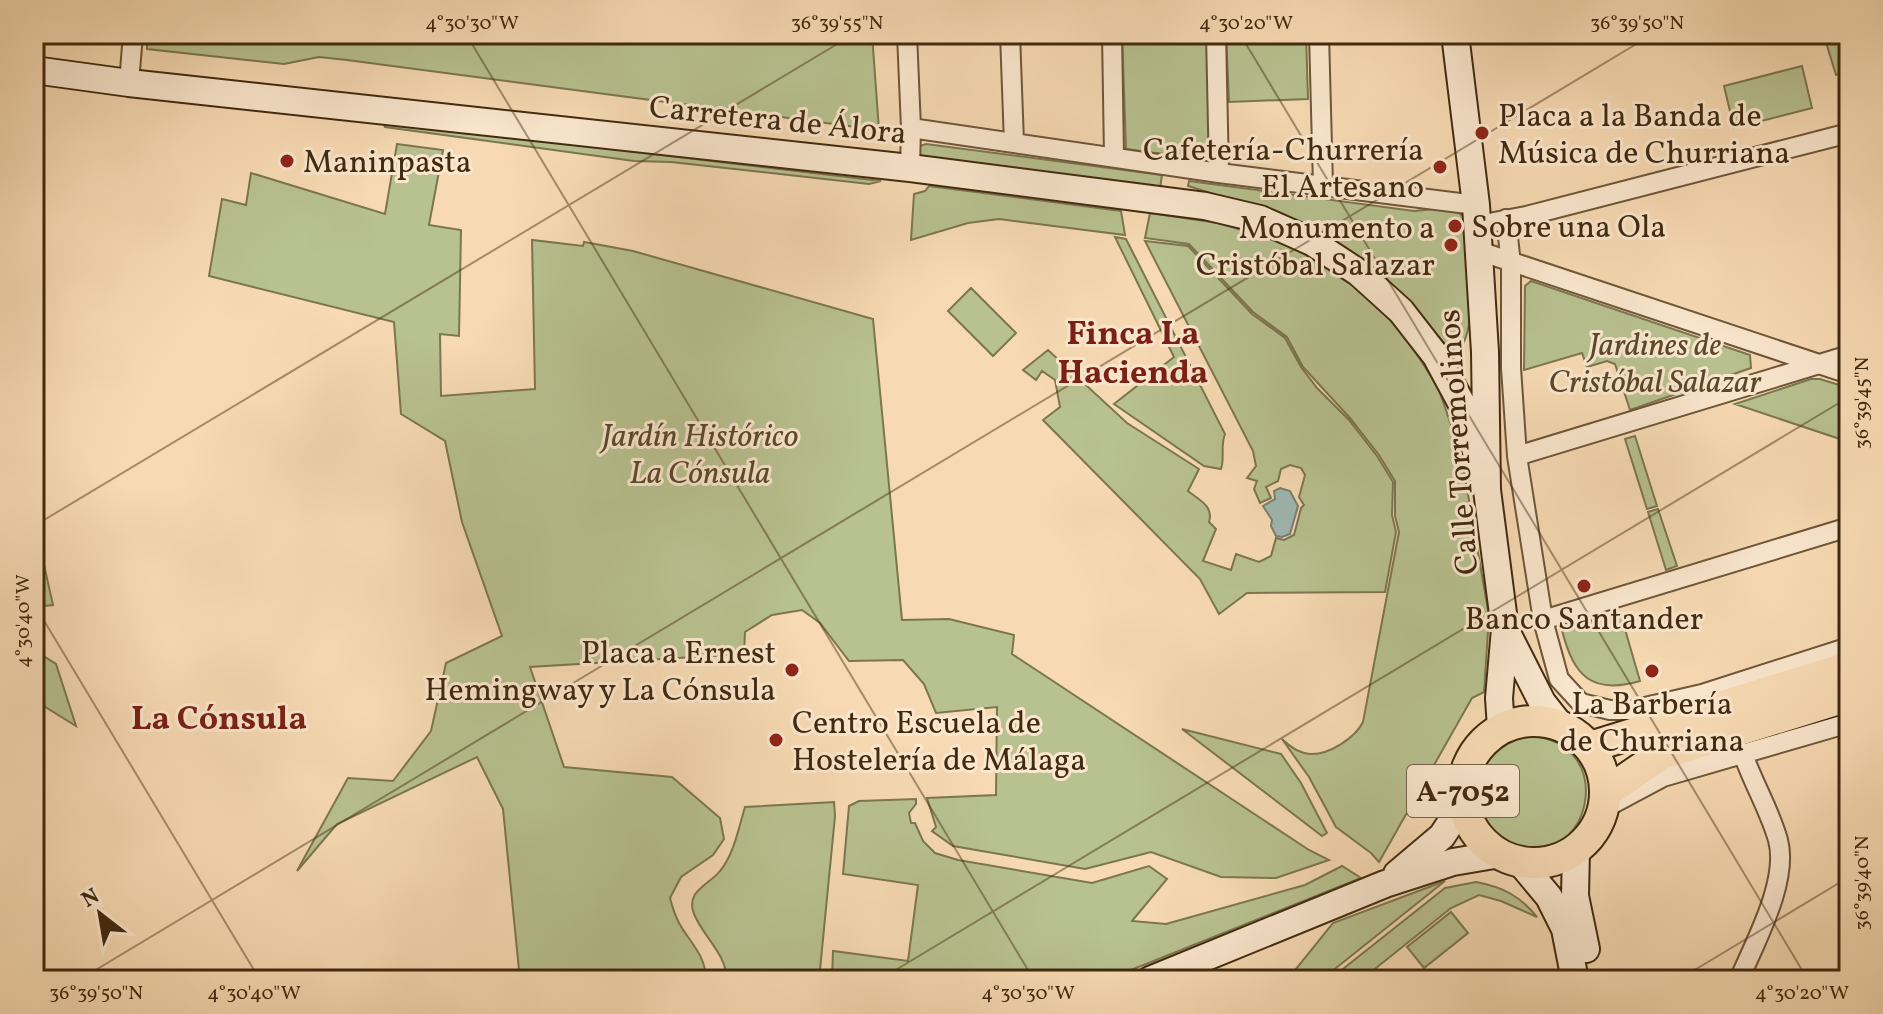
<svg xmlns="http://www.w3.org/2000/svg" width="1883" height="1014" font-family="Vollkorn,serif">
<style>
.green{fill:#b8c190;stroke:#7c7650;stroke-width:2}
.water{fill:#9fb9b4;stroke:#798072;stroke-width:2}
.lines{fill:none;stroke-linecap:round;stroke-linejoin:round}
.street-casing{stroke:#6e5638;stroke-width:22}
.secondary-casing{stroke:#412a0f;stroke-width:30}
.primary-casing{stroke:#412a0f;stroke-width:34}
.street{stroke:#fae7ce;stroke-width:18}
.secondary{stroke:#fae7ce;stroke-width:26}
.primary{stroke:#f7dab3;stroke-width:30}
.ticks{fill:none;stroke:#412a0f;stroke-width:2;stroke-opacity:0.45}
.poi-dot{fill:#8f2418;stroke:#fae7ce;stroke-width:3}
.labels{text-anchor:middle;stroke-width:6;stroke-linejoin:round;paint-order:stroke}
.shield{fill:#fae7ce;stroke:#786348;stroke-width:2}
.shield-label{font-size:30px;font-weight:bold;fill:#412a0f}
.poi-label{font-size:32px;fill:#412a0f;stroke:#fae7ce;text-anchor:start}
.street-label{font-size:32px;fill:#412a0f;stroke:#fae7ce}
.park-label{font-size:32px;font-style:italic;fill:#594829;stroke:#fae7ce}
.neighbourhood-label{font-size:34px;font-weight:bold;fill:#7a1f14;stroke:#fae7ce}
.neatline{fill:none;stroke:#412a0f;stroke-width:3}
.ticks-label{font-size:20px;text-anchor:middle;fill:#412a0f}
</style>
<rect width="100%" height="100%" fill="#f7dab3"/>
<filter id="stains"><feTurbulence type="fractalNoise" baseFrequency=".0025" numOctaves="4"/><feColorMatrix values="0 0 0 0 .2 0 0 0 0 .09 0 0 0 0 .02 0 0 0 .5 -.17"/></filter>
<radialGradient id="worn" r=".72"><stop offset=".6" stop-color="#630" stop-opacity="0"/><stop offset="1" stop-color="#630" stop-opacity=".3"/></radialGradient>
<path class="green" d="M147,34H872L879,130L347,60L319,57L284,64L147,49Z
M1122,34H1208L1211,139L1207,149L1194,158L1126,149Z
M1226,34H1306L1308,99L1229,102Z
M1831,34H1849V73L1836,75L1824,36Z
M1802,66L1812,108L1734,128L1724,86Z
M383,122L881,181L869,184L671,162L634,161L385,127Z
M397,144L443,150L429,225L461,230L459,336L440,334L441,396L535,389L532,240L583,246L584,242L633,251L873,319L902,620L949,619L1014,635L1012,654L1309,850L1329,860L1276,878L1221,877L1151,852L1085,869L953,846L932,831L936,827L927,798L996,795L997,707L936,713L924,684L903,660L849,661L820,623L802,610L772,615L745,632L744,654L530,667L564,767L672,777L720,818L724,839L713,855L681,877L670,898C672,906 675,915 679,923C690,943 706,955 706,980H520L503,809L477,757L337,824L297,871L348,778L393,781L431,731L446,663L502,636L462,522L445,441L401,414L394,322L209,276L222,199L246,205L251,173L385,214Z
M926,144L1162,175L1160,189L917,157L920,146Z
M1189,181L1414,211C1432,210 1450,203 1464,217C1467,250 1481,326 1458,351L1450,349C1424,323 1403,292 1374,268C1327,229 1246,204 1188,186Z
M929,186L1121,211L1125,235L999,219L968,223L911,240L914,194L925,191Z
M1150,213L1218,223L1282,242L1346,277L1403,333L1438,387L1461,454L1489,616L1484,692L1472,698L1379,862L1371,853L1336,827L1309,777L1282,739C1289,746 1299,753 1310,754C1329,755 1355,738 1363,722L1399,532L1395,516V481L1379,455L1350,418L1303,367L1287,337L1253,312L1189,244L1145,238Z
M1115,237L1126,239L1225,434C1220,447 1225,457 1221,469L1204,466L1114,404L1174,357Z
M1145,241L1188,246L1252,314L1285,338L1301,367L1317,388L1349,420L1377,456L1393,482L1392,515L1396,532L1385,592L1247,593L1219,614L1200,579L1043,420L1060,407L1055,380L1042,371L1036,380L1023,370L1048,350L1127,423L1199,469L1188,491C1199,500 1214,506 1209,522L1216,529L1203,561L1231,570L1236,554L1259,562L1271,556L1276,538L1284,540L1294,535L1301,508L1304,505L1299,497L1305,475L1301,468L1290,465L1281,469L1278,481L1266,487L1271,498L1260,503L1254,489L1257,481L1247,478L1256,466L1253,451Z
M1531,281L1750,355L1751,368L1630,410L1615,364L1607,361L1587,367L1582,353L1524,370L1525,286Z
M971,288L1016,333L993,356L948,311Z
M1811,379H1820L1849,388V442L1735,404Z
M1635,436L1657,506L1647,509L1625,439Z
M1658,509L1677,566L1666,570L1648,512Z
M34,520L53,605L34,607Z
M1620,612L1640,681C1592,695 1573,676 1562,630Z
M34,650L56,664L76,726L34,700Z
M1182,729L1281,754L1301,783L1327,833L1322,836Z
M1532,736C1615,744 1594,858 1524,851C1453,844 1464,745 1532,736Z
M916,799V804L909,813L911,823H915L923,841L935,853L958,860L1092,883L1149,866L1167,879L1132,921L1166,924L1305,885L1342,866L1361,878L1106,980H832L833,951L908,961L918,885L843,874L849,806L859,801Z
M834,802L835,816L819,980H727C726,953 704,938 694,914C685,891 709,885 720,871C734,854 739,827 745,807Z
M1445,881L1321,980H1287L1333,923Z
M1476,882C1503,887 1520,896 1537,917L1501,901L1479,895L1451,908L1361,980H1329L1445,888Z
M1451,912L1468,933L1424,968L1407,947Z"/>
<path class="water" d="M1280,488L1290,491L1298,506L1290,534L1282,537L1276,536L1271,526L1272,520L1263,506L1275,499L1274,491Z"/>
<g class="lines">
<defs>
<path id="street" d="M907,34L911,128L910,168
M1010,34L1014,143
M1112,34L1114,156
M1216,34L1219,173
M1319,34L1323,185
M129,83L133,34
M911,128L1219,173L1476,205
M1506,219L1511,264V368L1517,456L1543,620L1559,679L1581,703L1610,710H1632L1702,694L1849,647
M1478,225L1526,216L1849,133
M1479,251L1849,374
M1517,456L1849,355
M1543,620L1849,527
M1603,809L1663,777L1849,723
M1739,980C1755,942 1789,881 1778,840C1770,811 1753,783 1743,754"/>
<path id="secondary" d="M1455,34L1476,205L1485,352L1487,490L1505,629L1499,698L1501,728
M34,70L129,83L910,168L1205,206L1260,219L1312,242L1359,273L1401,311L1436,356L1463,406L1487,490
M1505,629L1542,702L1560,725
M1576,849L1575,896L1586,949
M1519,861L1549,897L1565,929L1575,980
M1397,874L1442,836L1463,804
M1150,980L1385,884L1453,862L1500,854"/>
<path id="primary" d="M1463 792a71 71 0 1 1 142 0a71 71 0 1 1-142 0Z
M1590,747L1849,667
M1605,793L1662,754L1849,696"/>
</defs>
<use href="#street" class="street-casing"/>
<use href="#secondary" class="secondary-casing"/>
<use href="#primary" class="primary-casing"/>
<use href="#street" class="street"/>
<use href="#secondary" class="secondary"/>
<use href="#primary" class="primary"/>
</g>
<path class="ticks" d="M466,34L1034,980M1240,34L1808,980M34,46L54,34M34,526L854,34M34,604L260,980M79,980L1653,34M879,980L1849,397M1678,980L1849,877"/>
<g class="poi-dot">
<circle cx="1482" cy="133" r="8"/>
<circle cx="287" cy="161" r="8"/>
<circle cx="1440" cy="167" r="8"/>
<circle cx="1455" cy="226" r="8"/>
<circle cx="1451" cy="245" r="8"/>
<circle cx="1584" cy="586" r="8"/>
<circle cx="792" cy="670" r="8"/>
<circle cx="1652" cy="671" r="8"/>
<circle cx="776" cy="740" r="8"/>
</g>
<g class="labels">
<rect class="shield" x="1407" y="765" width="112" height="52" rx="6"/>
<g class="shield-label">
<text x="1463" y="801">A-7052</text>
</g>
<g class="poi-label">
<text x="1498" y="126">Placa a la Banda de<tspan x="1498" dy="37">Música de Churriana</tspan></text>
<text x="1424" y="160" text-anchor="end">Cafetería-Churrería<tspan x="1424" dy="37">El Artesano</tspan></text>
<text x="303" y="172">Maninpasta</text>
<text x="1471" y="237">Sobre una Ola</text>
<text x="1435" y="238" text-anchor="end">Monumento a<tspan x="1435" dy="37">Cristóbal Salazar</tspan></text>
<text x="1584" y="629" text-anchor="middle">Banco Santander</text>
<text x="776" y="663" text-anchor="end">Placa a Ernest<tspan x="776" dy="37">Hemingway y La Cónsula</tspan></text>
<text x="1652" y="714" text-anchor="middle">La Barbería<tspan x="1652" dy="37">de Churriana</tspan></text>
<text x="792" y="733">Centro Escuela de<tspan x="792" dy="37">Hostelería de Málaga</tspan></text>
</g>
<g class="street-label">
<text transform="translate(778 119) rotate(6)" y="11">Carretera de Álora</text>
<text transform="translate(1457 442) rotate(-94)" y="11">Calle Torremolinos</text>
</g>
<g class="park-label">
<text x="1655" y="355">Jardines de<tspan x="1655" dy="37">Cristóbal Salazar</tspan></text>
<text x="700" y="446">Jardín Histórico<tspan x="700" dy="37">La Cónsula</tspan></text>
</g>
<g class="neighbourhood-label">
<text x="1133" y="344">Finca La<tspan x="1133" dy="39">Hacienda</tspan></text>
<text x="219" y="729">La Cónsula</text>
</g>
</g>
<rect width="1883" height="1014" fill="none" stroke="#f7dab3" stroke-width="88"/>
<g transform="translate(100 914) rotate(329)" stroke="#fae7ce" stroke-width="6" paint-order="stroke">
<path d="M0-6L14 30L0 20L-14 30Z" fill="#412a0f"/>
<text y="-12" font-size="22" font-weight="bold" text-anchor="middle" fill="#412a0f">N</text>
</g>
<rect x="44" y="44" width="1795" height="926" class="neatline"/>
<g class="ticks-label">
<text x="472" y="29">4°30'30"W</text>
<text x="837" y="29">36°39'55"N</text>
<text x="1246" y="29">4°30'20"W</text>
<text x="1637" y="29">36°39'50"N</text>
<text transform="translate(1861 403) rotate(-90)" y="7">36°39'45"N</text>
<text transform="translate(22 621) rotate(-90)" y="7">4°30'40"W</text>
<text transform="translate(1861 883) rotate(-90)" y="7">36°39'40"N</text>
<text x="96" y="999">36°39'50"N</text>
<text x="254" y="999">4°30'40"W</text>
<text x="1028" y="999">4°30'30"W</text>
<text x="1802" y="999">4°30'20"W</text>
</g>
<rect width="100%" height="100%" filter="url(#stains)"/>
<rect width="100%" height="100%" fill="url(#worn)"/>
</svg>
